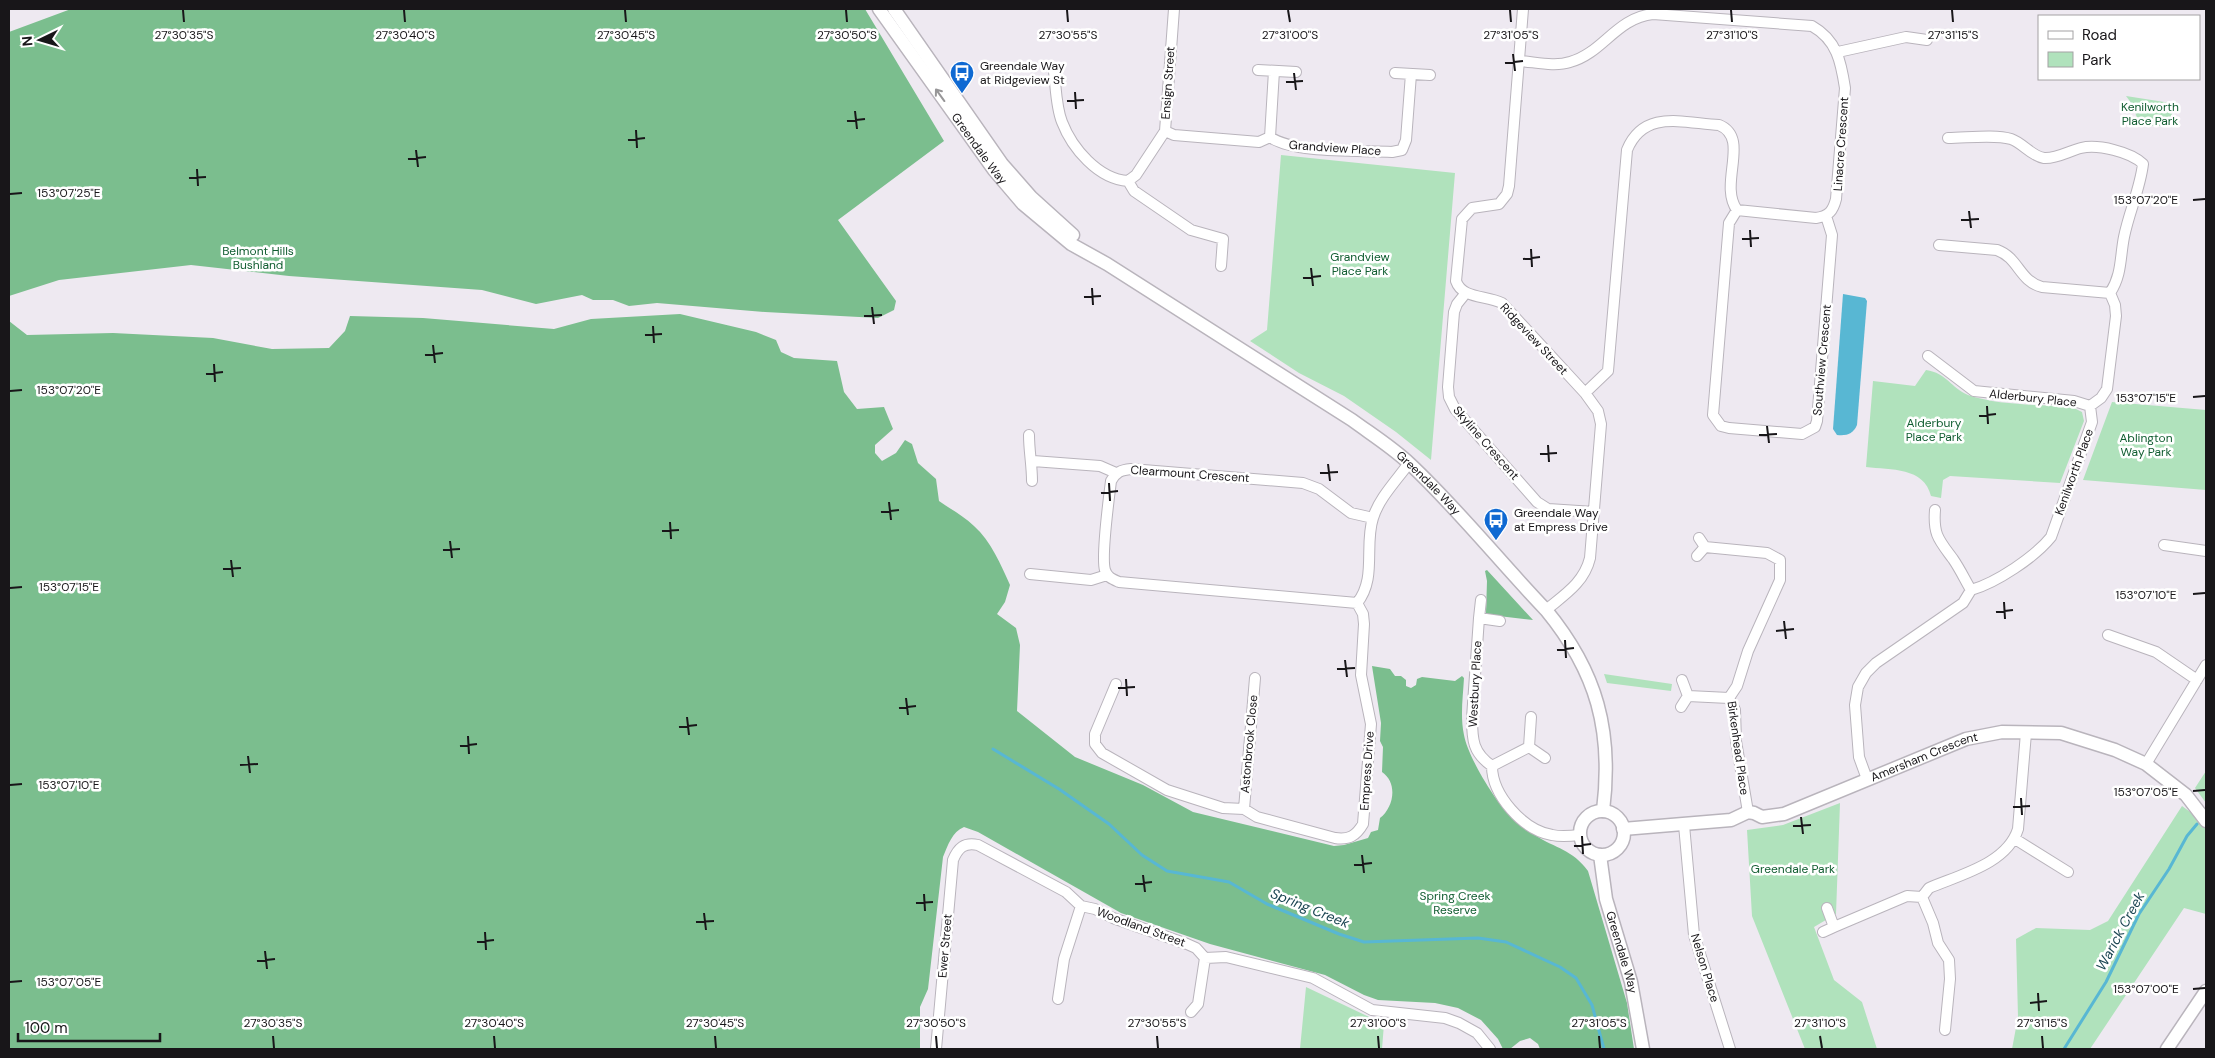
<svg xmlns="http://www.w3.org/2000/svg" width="2215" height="1058" font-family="'DM Sans',sans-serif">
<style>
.green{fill:#b0e2bc}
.forest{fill:#7bbe8e}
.water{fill:#58b7d3}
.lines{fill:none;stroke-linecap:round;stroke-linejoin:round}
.stream{stroke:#58b7d3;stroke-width:3}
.minor-casing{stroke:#b9b4bc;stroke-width:12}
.tertiary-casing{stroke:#b9b4bc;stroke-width:15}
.minor{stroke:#fff;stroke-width:10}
.tertiary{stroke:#fff;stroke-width:12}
.oneway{stroke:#979698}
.ticks{fill:none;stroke:#181619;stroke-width:2}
.labels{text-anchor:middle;stroke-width:5;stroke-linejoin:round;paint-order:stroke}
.poi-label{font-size:12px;fill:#181619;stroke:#fff;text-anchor:start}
.street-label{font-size:12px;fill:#181619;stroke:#fff}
.park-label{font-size:12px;fill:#115d31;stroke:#fff}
.water-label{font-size:14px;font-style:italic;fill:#1b4552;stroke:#fff}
.ticks-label{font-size:12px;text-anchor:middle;fill:#181619;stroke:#fff;stroke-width:5;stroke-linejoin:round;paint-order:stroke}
</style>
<rect width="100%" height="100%" fill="#eee9f1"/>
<path class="green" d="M2126,96L2177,104L2166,126H2140L2132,104Z
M1281,155L1455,173L1431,460L1396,432L1344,396L1299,373L1250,341L1267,330Z
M1926,370C1947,373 1951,388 1968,395C2001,406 2038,404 2072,407L2082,412L2084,421L2060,483L1950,476L1943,480L1941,498L1931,496C1924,467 1891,470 1866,467L1873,381L1915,386Z
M2112,402L2206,410V490L2083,480Z
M1604,674L1672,684L1671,691L1607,683Z
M2206,771V803L2195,788Z
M1840,803L1836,914L1814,927L1834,980L1862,1002L1877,1049H1805L1752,916L1747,830L1783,825Z
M2182,806L2197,817L2206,830V914L2184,908L2090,1049H2012L2018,1017L2016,939L2036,928L2090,930L2108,921Z
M1306,987L1384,1024L1382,1049H1300Z"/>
<path class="forest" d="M71,9H865L944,141L838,220L896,301L894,310L878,318L765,312L657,303L629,306L613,300H593L582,295L536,304L482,290L289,276L191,265L59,280L9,296V32Z
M680,314L756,332L776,340L781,352L794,358L837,361L844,392L857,409L884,407L893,429L875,445V453L882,461L896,453L905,440L912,444L918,463L936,479L939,501C950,509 964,516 974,526C991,541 1001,565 1010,585L1005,602L997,614L1016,628L1020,645L1017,711L1075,757L1143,785L1193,812L1334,846L1344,845L1368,838L1371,832L1378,830L1380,818C1394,807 1398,783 1382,772L1383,747L1380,741L1381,723L1372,666L1390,669L1395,676H1401L1406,680V686L1411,688L1416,685L1417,679L1422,677L1455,681L1462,676L1464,678C1463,697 1460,716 1464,735C1468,757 1495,801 1511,817C1517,824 1527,830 1535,835C1556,849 1572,849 1588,871L1627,1003L1634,1049H1540L1538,1044L1530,1038L1520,1041L1510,1049H1503L1498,1039L1481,1020L1458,1008L1435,1003L1378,1000L1364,995L1325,975L1210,944L1121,913L978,832L964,827C952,832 948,845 943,857L928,989L920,1007V1049H9V321L27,335L113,333L213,338L272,349L329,348L345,331L350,316L423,318L554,329L591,319Z
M1487,570L1533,620L1490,615L1486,613L1487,581L1485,571Z"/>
<path class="water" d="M1843,294L1865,298L1867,301L1857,425C1853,434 1847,436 1837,435L1833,429Z"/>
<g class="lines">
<path class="stream" d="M993,749L1059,789L1109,824L1142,855L1167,871L1229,882L1267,904L1339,934L1364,942L1478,938L1506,942L1560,967L1576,978L1592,1005L1604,1049
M2064,1049L2106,982L2139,914L2169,869L2187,836L2197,824"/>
<defs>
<path id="minor" d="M1523,9L1509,186L1507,194L1499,204L1472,208L1462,219L1456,281C1462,299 1486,295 1502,303L1585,393L1598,411L1601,424L1590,558C1584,583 1564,595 1546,610
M1838,52L1906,37L1927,40
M1520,61C1535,62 1555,67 1570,62C1603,53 1616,18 1653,14L1812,26C1837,40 1841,62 1845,88L1836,199C1833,211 1829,216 1816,218L1737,210C1718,184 1751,138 1719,125C1683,123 1644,109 1627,150L1608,371L1585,393
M1258,70L1296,72
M1054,72C1056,88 1056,107 1062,122C1072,148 1098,179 1128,181L1136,175L1165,131L1174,9
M1395,73L1430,75
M1165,131L1174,135L1259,142L1270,137C1294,154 1361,150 1392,152L1402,150L1406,140L1411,74
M1270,137L1274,71
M1128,181L1134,191L1191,230L1223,239L1221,266
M1737,210L1729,223L1713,415L1721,426L1729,428L1802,434L1815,427L1817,421L1832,235L1826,216
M1939,245L1997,250C2019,258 2019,281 2042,287L2110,293
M1465,294L1457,304L1454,312L1448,387L1449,397L1455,409L1537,502L1548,509L1594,512
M1928,356L1974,391L2074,401L2090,406
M1029,435C1029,451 1032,465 1032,481
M1033,461L1100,466L1116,473
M1935,510C1933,535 1939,540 1953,559C1960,569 1965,580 1971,590
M2164,545L2206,551
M1705,547L1767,553L1780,560V580L1748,651L1737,686L1729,698L1735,710L1736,741L1748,812
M1697,556L1705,547L1699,538
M1030,574L1091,580L1107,575
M1481,600L1479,618L1500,621
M1357,603L1119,582C1112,579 1107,577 1105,570C1101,557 1109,497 1111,481C1116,472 1121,470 1131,469L1303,483L1319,489L1351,513L1373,518
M1479,618L1472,718C1472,740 1473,753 1492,766C1492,795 1523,830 1552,835C1561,837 1571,836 1580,835
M2108,635L2156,652L2197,680
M1116,684L1095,734V744L1102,753L1167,790L1223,808L1244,809L1257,817L1335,838C1349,840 1356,836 1363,824L1371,724L1361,675L1364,624L1363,614L1357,603C1377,579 1364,545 1373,518C1379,498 1397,480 1409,463
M1688,696L1729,698
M1681,707L1688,696L1682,680
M1531,717L1529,747L1545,758
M2146,764L2206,665
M1492,766L1529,747
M1867,779L1859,757L1855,705L1858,687L1866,673L1876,663L1963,603L1971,590C1996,583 2035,557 2051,537L2092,422L2090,406L2101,398L2107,389L2116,316L2115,305L2110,293C2122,275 2120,257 2124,237C2129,212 2140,189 2143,164C2131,152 2098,144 2081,148C2069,151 2056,159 2044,158C2031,156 2023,143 2011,139C1995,134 1966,138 1948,138
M1244,809L1255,678
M1684,825L1694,935L1730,1049
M2015,839L2068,872
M1922,897L1933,923L1938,943L1949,960L1950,979L1945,1030
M1834,927L1907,896L1922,897L1929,888C1959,875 2007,864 2018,829L2026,733
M1823,932L1834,927L1827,908
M1058,999L1064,959L1081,906
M1191,1012L1198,1004L1205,958
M936,1049L953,860C958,848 964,842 978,845L1066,892L1081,906L1095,909L1113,918L1187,944L1196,948L1205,958L1226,957L1313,978L1372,1010L1445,1018L1459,1023L1477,1033L1490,1049"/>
<g id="tertiary">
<path id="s1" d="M879,9L994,170L1023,204L1071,244L1107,264L1352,420C1371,434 1392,447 1410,464C1458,509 1500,562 1546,610C1597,672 1613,731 1603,811"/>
<path d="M894,9L1002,164L1031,197L1073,235"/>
<circle cx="1602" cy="833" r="22"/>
<path id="s2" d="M1623,829L1731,820L1748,812L1754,813L1762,817L1784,814L1966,739L2002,732L2061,733L2115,750L2146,764L2186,795L2206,821"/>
<path id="s3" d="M1600,855L1606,899L1631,982L1643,1049"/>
<path d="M2167,1049L2206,991"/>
</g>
</defs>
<use href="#minor" class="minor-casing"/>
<use href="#tertiary" class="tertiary-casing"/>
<use href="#minor" class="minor"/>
<use href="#tertiary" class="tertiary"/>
</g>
<defs><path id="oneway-shaft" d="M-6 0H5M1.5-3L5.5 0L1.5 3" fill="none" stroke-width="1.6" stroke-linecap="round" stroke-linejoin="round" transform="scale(1.25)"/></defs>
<use class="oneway" href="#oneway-shaft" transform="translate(940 95) rotate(-126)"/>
<path class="ticks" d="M183,10L184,22M404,10L405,22M625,10L626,22M846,10L847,22M1067,10L1068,22M1288,10L1290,22M1510,10L1511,22M1731,10L1732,22M1952,10L1953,22M1513,54L1515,71M1505,63L1523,61M1294,73L1296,90M1286,82L1303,81M1075,92L1076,109M1067,101L1084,100M855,111L857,129M847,121L865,119M636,130L637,148M628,140L645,138M416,150L418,167M408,159L426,157M197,169L198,186M189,178L206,177M10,194L22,193M2193,200L2205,199M1969,211L1971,228M1961,220L1979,219M1750,230L1751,247M1742,239L1759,238M1531,249L1532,267M1523,259L1540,257M1311,268L1313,286M1303,278L1321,276M1092,288L1093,305M1084,297L1101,296M872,307L874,324M864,316L882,315M653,326L654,343M645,335L662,334M433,345L435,363M425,355L443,353M214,364L215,382M206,374L223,372M10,391L22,390M2193,397L2205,396M1987,406L1988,424M1979,416L1996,414M1767,426L1769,443M1759,435L1777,434M1548,445L1549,462M1540,454L1557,453M1328,464L1330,481M1320,473L1338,472M1109,483L1110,501M1101,493L1118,491M889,502L891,520M881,512L899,510M670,522L671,539M662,531L679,530M450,541L452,558M443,550L460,549M231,560L233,577M223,569L241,568M10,588L22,587M2193,594L2205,593M2004,602L2005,619M1996,612L2013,610M1784,621L1786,639M1776,631L1794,629M1565,640L1566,658M1557,650L1574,648M1345,660L1347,677M1337,669L1355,668M1126,679L1127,696M1118,688L1135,687M906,698L908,715M899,708L916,706M687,717L689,735M679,727L697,725M468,736L469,754M460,746L477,744M248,756L250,773M240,765L258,764M10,785L22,784M2193,791L2205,790M2021,798L2022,815M2013,807L2030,806M1801,817L1803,834M1793,826L1811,825M1582,836L1583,854M1574,846L1591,844M1362,855L1364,873M1354,865L1372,863M1143,875L1145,892M1135,884L1152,882M924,894L925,911M916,903L933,902M704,913L706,930M696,922L714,921M485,932L486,950M477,942L494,940M265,951L267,969M257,961L275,959M10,982L22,981M2193,989L2205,988M2038,993L2039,1011M2030,1003L2047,1001M273,1036L274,1048M494,1036L495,1048M715,1036L716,1048M936,1036L937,1048M1157,1036L1158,1048M1378,1036L1379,1048M1599,1036L1600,1048M1820,1036L1822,1048M2042,1036L2043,1048"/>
<defs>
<symbol id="bus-pin" viewBox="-11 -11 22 30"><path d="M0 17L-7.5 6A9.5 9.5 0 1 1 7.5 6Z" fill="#0f69d2" stroke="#fff"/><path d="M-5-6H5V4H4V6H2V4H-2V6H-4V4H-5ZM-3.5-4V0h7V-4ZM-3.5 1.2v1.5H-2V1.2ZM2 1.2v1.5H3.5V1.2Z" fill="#fff"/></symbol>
</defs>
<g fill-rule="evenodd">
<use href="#bus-pin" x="948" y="59" width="28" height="38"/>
<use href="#bus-pin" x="1482" y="506" width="28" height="38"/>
</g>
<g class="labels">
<g class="poi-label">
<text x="980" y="70">Greendale Way<tspan x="980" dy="14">at Ridgeview St</tspan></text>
<text x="1514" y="517">Greendale Way<tspan x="1514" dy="14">at Empress Drive</tspan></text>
</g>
<g class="street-label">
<text transform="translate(1168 83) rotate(-86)" y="4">Ensign Street</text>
<text transform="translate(1841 144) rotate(-86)" y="4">Linacre Crescent</text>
<text transform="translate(1335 148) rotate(4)" y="4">Grandview Place</text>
<text dy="4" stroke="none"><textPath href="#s1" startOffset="172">Greendale Way</textPath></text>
<text transform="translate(1534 339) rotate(47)" y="4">Ridgeview Street</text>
<text transform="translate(1822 360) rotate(-85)" y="4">Southview Crescent</text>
<text transform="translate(2033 398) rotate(6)" y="4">Alderbury Place</text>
<text transform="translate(1486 443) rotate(49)" y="4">Skyline Crescent</text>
<text transform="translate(2074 472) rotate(-70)" y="4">Kenilworth Place</text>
<text transform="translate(1190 474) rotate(4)" y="4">Clearmount Crescent</text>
<text dy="4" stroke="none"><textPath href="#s1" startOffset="736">Greendale Way</textPath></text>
<text transform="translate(1475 684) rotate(-87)" y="4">Westbury Place</text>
<text transform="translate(1249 744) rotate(-85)" y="4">Astonbrook Close</text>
<text transform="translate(1738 748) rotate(82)" y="4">Birkenhead Place</text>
<text dy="4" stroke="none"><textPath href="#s2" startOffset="316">Amersham Crescent</textPath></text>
<text transform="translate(1367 771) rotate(-86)" y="4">Empress Drive</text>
<text transform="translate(1141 927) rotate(20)" y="4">Woodland Street</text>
<text transform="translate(945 946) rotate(-85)" y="4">Ewer Street</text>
<text dy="4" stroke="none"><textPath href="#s3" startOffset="100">Greendale Way</textPath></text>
<text transform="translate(1705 968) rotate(73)" y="4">Nelson Place</text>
</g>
<g class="park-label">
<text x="2150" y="111">Kenilworth<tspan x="2150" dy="14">Place Park</tspan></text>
<text x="258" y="255">Belmont Hills<tspan x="258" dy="14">Bushland</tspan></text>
<text x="1360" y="261">Grandview<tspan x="1360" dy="14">Place Park</tspan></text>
<text x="1934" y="427">Alderbury<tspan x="1934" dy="14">Place Park</tspan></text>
<text x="2146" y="442">Ablington<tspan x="2146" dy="14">Way Park</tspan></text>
<text x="1793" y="873">Greendale Park</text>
<text x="1455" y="900">Spring Creek<tspan x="1455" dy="14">Reserve</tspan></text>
</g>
<g class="water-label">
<text transform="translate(1310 908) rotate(22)" y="5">Spring Creek</text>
<text transform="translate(2120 931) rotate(-62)" y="5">Warick Creek</text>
</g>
</g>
<g class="ticks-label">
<text x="184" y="39">27°30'35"S</text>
<text x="405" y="39">27°30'40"S</text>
<text x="626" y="39">27°30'45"S</text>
<text x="847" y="39">27°30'50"S</text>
<text x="1068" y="39">27°30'55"S</text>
<text x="1290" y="39">27°31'00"S</text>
<text x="1511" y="39">27°31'05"S</text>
<text x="1732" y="39">27°31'10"S</text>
<text x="1953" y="39">27°31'15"S</text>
<text x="69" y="197">153°07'25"E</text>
<text x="2146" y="204">153°07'20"E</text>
<text x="69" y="394">153°07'20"E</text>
<text x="2146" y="402">153°07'15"E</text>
<text x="69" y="591">153°07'15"E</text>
<text x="2146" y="599">153°07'10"E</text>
<text x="69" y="789">153°07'10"E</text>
<text x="2146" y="796">153°07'05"E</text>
<text x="69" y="986">153°07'05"E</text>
<text x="2146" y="993">153°07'00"E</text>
<text x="273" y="1027">27°30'35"S</text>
<text x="494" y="1027">27°30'40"S</text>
<text x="715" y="1027">27°30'45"S</text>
<text x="936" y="1027">27°30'50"S</text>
<text x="1157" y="1027">27°30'55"S</text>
<text x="1378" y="1027">27°31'00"S</text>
<text x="1599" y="1027">27°31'05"S</text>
<text x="1820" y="1027">27°31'10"S</text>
<text x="2042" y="1027">27°31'15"S</text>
</g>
<rect width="2215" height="1058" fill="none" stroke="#181619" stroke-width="20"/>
<rect x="2038" y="15" width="162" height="65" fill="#ffffff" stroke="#a3a2a3"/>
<rect x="2048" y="31" width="25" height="8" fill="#ffffff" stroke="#a3a2a3"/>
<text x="2082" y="40" font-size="15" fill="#181619">Road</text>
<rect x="2048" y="52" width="25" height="15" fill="#b0e2bc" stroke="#a3a2a3"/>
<text x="2082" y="65" font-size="15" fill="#181619">Park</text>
<g transform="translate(40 40) rotate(265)" stroke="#ffffff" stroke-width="4" paint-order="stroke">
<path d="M0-4L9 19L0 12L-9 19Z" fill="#181619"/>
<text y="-8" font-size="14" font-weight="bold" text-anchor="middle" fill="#181619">N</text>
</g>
<path d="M18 1033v8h142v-8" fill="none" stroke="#181619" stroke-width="2.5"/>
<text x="25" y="1033" font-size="15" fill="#181619" stroke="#ffffff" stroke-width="4" paint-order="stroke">100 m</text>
</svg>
